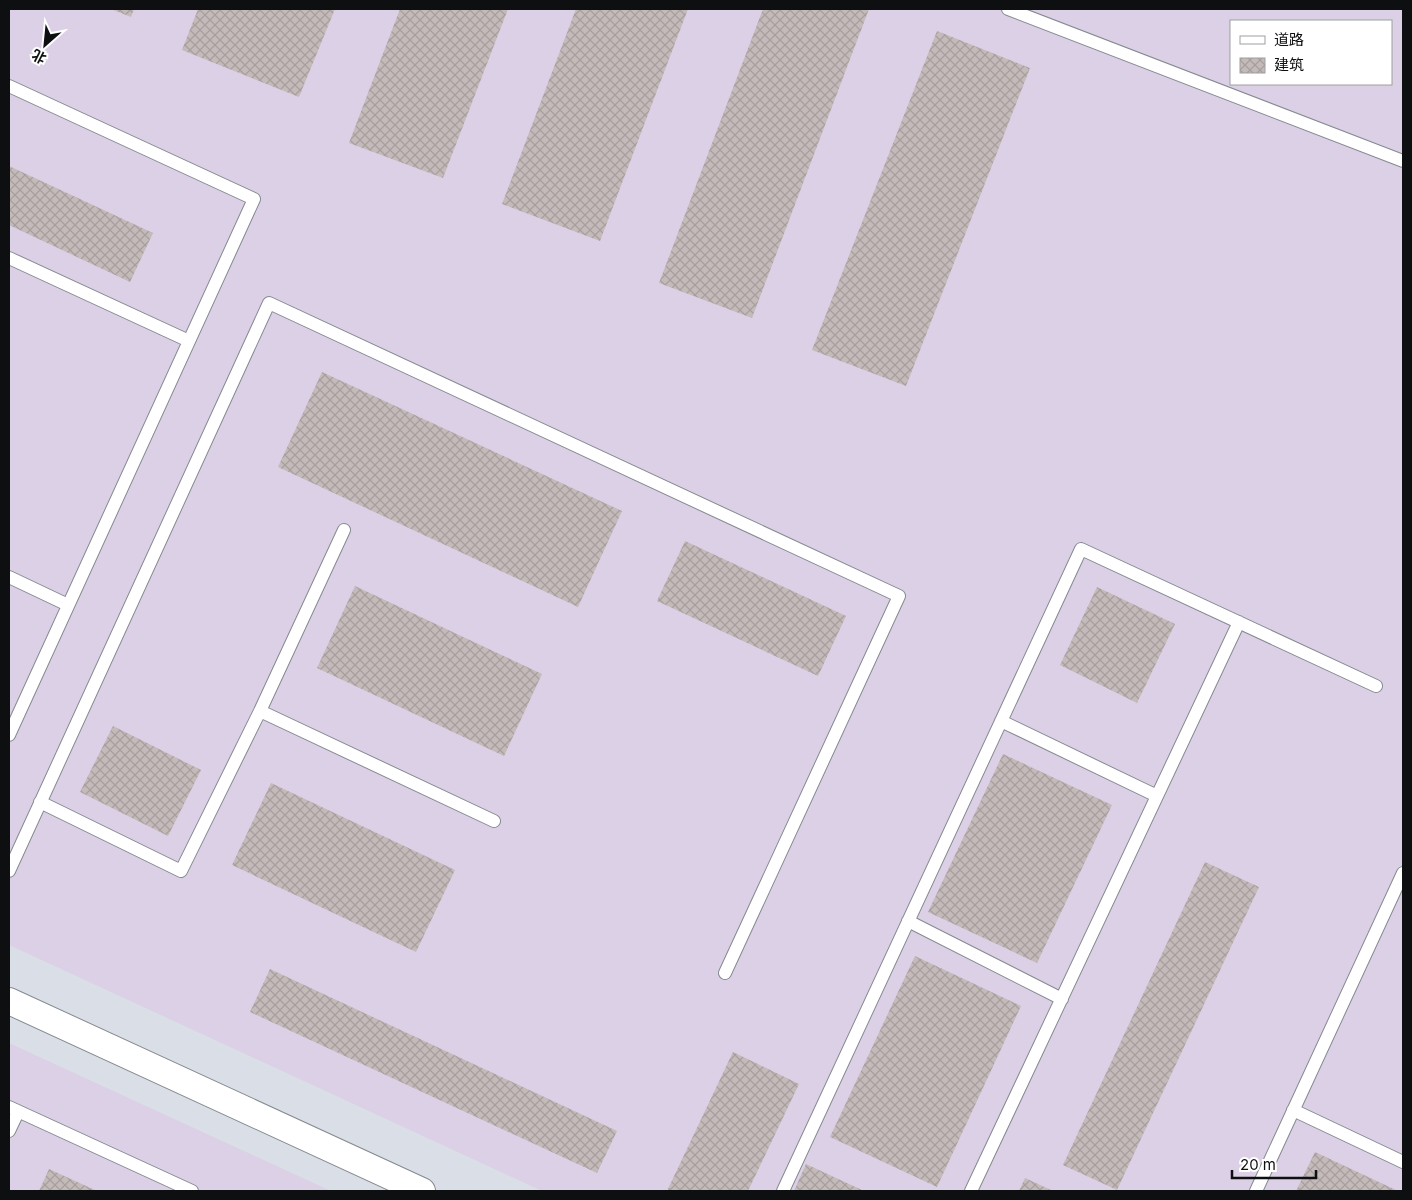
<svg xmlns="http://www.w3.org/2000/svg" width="1412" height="1200" font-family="Inter,'Noto Sans SC',sans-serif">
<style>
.industrial{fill:#dbd0e5;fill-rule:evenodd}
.building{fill:url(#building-cross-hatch)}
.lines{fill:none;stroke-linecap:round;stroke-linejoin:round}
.service-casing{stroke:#858a90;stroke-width:14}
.minor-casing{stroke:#858a90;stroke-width:28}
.service{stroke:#fff;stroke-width:12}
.minor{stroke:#fff;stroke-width:26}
</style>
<defs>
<pattern id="building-cross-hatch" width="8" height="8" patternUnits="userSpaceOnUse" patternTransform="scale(1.25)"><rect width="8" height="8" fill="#c4bab9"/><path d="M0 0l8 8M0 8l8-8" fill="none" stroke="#a79f9e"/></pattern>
</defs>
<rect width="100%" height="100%" fill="#dadfe7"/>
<path class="industrial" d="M9,9H1403V1191H542L9,945ZM1231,21H1391V84H1231Z
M9,1043L331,1191H9Z"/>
<path class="building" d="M111,9H134L131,17Z
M198,9H335L299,97L182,50Z
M400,9H508L443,178L349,143Z
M576,9H688L600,241L502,204Z
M763,9H869L752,318L659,283Z
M937,31L1030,68L906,386L812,350Z
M9,166L153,233L130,282L9,225Z
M322,372L622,511L578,607L278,467Z
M685,541L846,616L818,676L657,601Z
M355,586L542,674L504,756L317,668Z
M1097,587L1175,624L1137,703L1060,665Z
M113,726L201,770L168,836L80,792Z
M1003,754L1112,805L1037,963L928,912Z
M271,783L455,870L416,952L232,865Z
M1205,862L1259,887L1117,1190L1063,1165Z
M915,956L1021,1006L937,1187L830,1137Z
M270,969L617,1131L597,1173L250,1012Z
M733,1052L799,1084L748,1191H667Z
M1315,1152L1398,1191H1296Z
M806,1164L864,1191H794Z
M49,1169L97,1191H39Z
M1025,1178L1053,1191H1019Z"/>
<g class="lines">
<defs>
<path id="service" d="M1008,9L1403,161
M9,86L254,199L9,735
M9,258L189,341
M9,577L68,605
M260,711L494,821
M1001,721L1157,796
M40,802L181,871L260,711L344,530
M9,871L269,303L899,596L725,973
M908,921L1062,999
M9,1107L192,1191
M1293,1110L1403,1162
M9,1131L18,1112
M783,1191L1081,549L1376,686
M971,1191L1239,622
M1256,1191L1403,873"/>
<path id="minor" d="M9,1001L422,1191"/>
</defs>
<use href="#service" class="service-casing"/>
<use href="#minor" class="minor-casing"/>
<use href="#service" class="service"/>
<use href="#minor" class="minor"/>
</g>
<rect width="1412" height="1200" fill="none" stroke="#0d0f11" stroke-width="20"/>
<rect x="1230" y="20" width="162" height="65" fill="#ffffff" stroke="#9e9fa0"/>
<rect x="1240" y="36" width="25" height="8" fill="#ffffff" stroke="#9e9fa0"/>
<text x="1274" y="45" font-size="15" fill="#0d0f11">道路</text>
<rect x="1240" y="58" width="25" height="15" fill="url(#building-cross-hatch)" stroke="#9e9fa0"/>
<text x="1274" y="70" font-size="15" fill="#0d0f11">建筑</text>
<g transform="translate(45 45) rotate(207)" stroke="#ffffff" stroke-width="4" paint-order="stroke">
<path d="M0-4L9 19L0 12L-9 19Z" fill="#0d0f11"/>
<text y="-8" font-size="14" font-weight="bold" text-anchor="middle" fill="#0d0f11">北</text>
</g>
<path d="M1232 1170v8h84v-8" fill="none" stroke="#0d0f11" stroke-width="2.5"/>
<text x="1240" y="1170" font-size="15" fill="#0d0f11" stroke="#ffffff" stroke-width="4" paint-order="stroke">20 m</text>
</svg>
